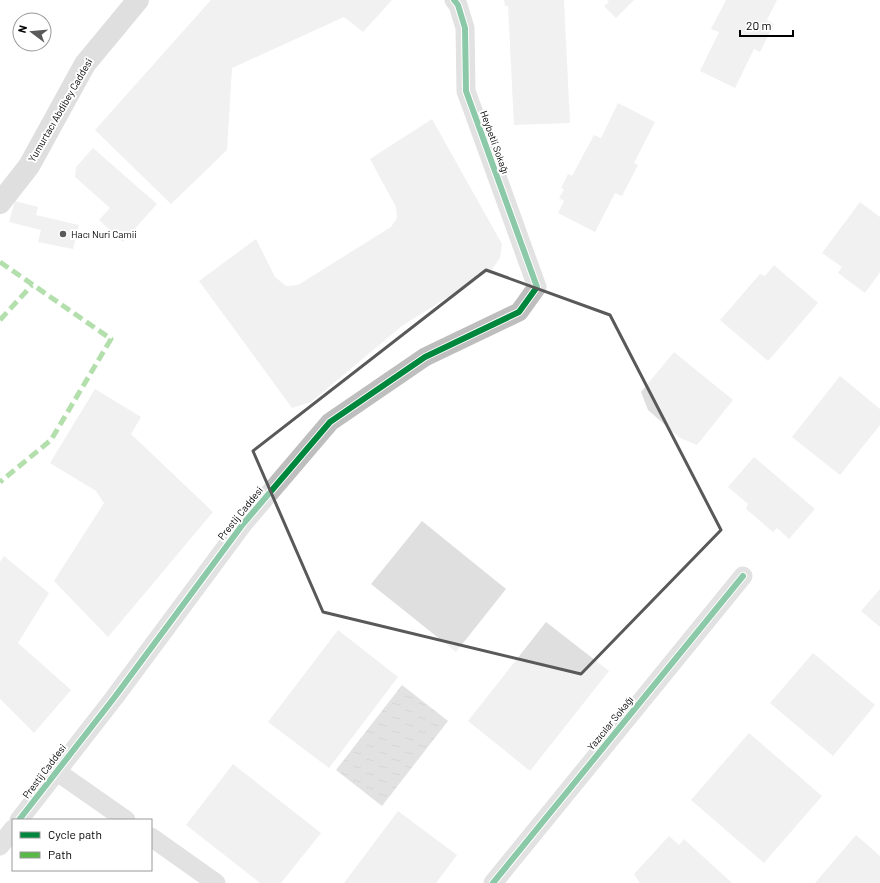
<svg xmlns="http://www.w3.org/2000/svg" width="880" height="883" font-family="Barlow,sans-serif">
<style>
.water{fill:url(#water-ripples)}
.building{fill:#dfdfdf}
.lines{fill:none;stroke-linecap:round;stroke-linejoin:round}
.street{stroke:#bebebe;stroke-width:19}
.secondary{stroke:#b8b8b8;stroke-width:22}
.quiet{stroke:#58b947;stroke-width:5;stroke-dasharray:10 5;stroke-linecap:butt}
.cycleway-casing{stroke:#fff;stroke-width:8}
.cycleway{stroke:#00873e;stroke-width:6}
.marked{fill:none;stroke:#595959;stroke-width:3;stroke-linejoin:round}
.poi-dot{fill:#595959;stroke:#fff;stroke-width:1.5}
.labels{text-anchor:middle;stroke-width:4;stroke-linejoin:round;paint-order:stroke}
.street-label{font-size:10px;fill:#000;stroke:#fff}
.poi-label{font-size:10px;fill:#000;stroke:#fff;text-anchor:start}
</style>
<defs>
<pattern id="water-ripples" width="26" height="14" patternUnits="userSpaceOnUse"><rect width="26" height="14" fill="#bfbfbf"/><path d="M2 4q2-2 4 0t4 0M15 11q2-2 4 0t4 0" fill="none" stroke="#a2a2a2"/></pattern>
</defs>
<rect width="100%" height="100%" fill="#fff"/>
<path class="water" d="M402,685L448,721L382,806L336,770Z"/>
<path class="building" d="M211,0H392L363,32L344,17L232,68L227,150L171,204L95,130Z
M504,0H564L570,123L514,125L508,6H505Z
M607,0H634L616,18L604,6L609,2Z
M726,0H777L767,20L774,24L760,52L754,49L735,88L700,71L719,32L711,29Z
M618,103L655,122L634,163L638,165L622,196L615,193L595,232L558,213L564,201L559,198L564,189L561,188L568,174L572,176L594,135L601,138Z
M432,119L502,244L500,258L492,269L402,326L311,402L292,408L199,281L256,239L275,277L286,286L298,285L391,227L397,218L396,207L370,159Z
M93,148L157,204L123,242L99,220L110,208L75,177L76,167Z
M15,201L38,207L36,215L79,225L73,249L38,242L41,230L9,222Z
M860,202L880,217V272L865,293L838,273L842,267L822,253Z
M774,265L818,303L768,361L720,320L760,274L765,276Z
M674,352L733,400L697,445L680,438L648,410L641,392Z
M840,376L880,409V425L840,475L792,437Z
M95,389L141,417L131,434L213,512L108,637L54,581L104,503L96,491L50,463Z
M754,457L815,509L789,539L777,528L773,532L746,509L748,504L728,487Z
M422,521L506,589L456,652L371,584Z
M4,556L49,593L18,643L71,690L34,733L0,699V562Z
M880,589V627L861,611Z
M546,622L609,671L530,771L468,721Z
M338,630L398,677L329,768L268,722Z
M813,653L875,705L833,756L770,703Z
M749,733L822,796L764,863L691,800Z
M233,764L321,833L281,883H260L186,825Z
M398,811L457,855L436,883H344Z
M856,835L880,856V883H815Z
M669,836L679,845L684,839L732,883H640L634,874Z"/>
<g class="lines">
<path class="street" d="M56,771L126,820
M19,820L114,698L243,524L330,422L425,357L519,312L537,287L466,91L465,28L458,5L454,0
M151,837L216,883
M0,846L13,829
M493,883L743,576"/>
<path class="secondary" d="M0,203L29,166L85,64L138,0"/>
<path class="quiet" d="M0,262L111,339L51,440L0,482
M0,320L32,285"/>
<defs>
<path id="cycleway" d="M19,820L114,698L243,524L330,422L425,357L519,312L537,287L466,91L465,28L458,5L454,0
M493,883L743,576"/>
</defs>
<use href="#cycleway" class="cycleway-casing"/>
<use href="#cycleway" class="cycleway"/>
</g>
<path d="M0 0H880V883H0ZM486,270L610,315L721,530L581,674L323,612L253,451Z" fill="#fff" fill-opacity=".55" fill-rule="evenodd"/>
<path class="marked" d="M486,270L610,315L721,530L581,674L323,612L253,451Z"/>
<circle class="poi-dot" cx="63" cy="234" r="4"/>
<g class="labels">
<g class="street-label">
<text transform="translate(60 110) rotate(-60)" y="4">Yumurtacı Abdibey Caddesi</text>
<text transform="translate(495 142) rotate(70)" y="4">Heybetli Sokağı</text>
<text transform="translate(240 513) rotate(-51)" y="4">Prestij Caddesi</text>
<text transform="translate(610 723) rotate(-51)" y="4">Yazıcılar Sokağı</text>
<text transform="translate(44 771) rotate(-53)" y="4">Prestij Caddesi</text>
</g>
<g class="poi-label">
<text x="71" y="238">Hacı Nuri Camii</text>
</g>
</g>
<rect x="12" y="819" width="140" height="52" fill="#ffffff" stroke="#999999"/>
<rect x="20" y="832" width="20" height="6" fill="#00873e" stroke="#999999"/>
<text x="48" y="839" font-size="12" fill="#000000">Cycle path</text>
<rect x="20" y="852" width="20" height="6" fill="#58b947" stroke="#999999"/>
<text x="48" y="859" font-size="12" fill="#000000">Path</text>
<g transform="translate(32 32) rotate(286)"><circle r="19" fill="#ffffff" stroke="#999999"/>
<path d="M0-3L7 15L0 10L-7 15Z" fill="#595959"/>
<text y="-6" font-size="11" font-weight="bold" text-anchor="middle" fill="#000000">N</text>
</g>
<path d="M740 30v6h53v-6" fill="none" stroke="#000000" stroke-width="2"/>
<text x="746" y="30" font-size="12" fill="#000000" stroke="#ffffff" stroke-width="3" paint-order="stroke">20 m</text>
</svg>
